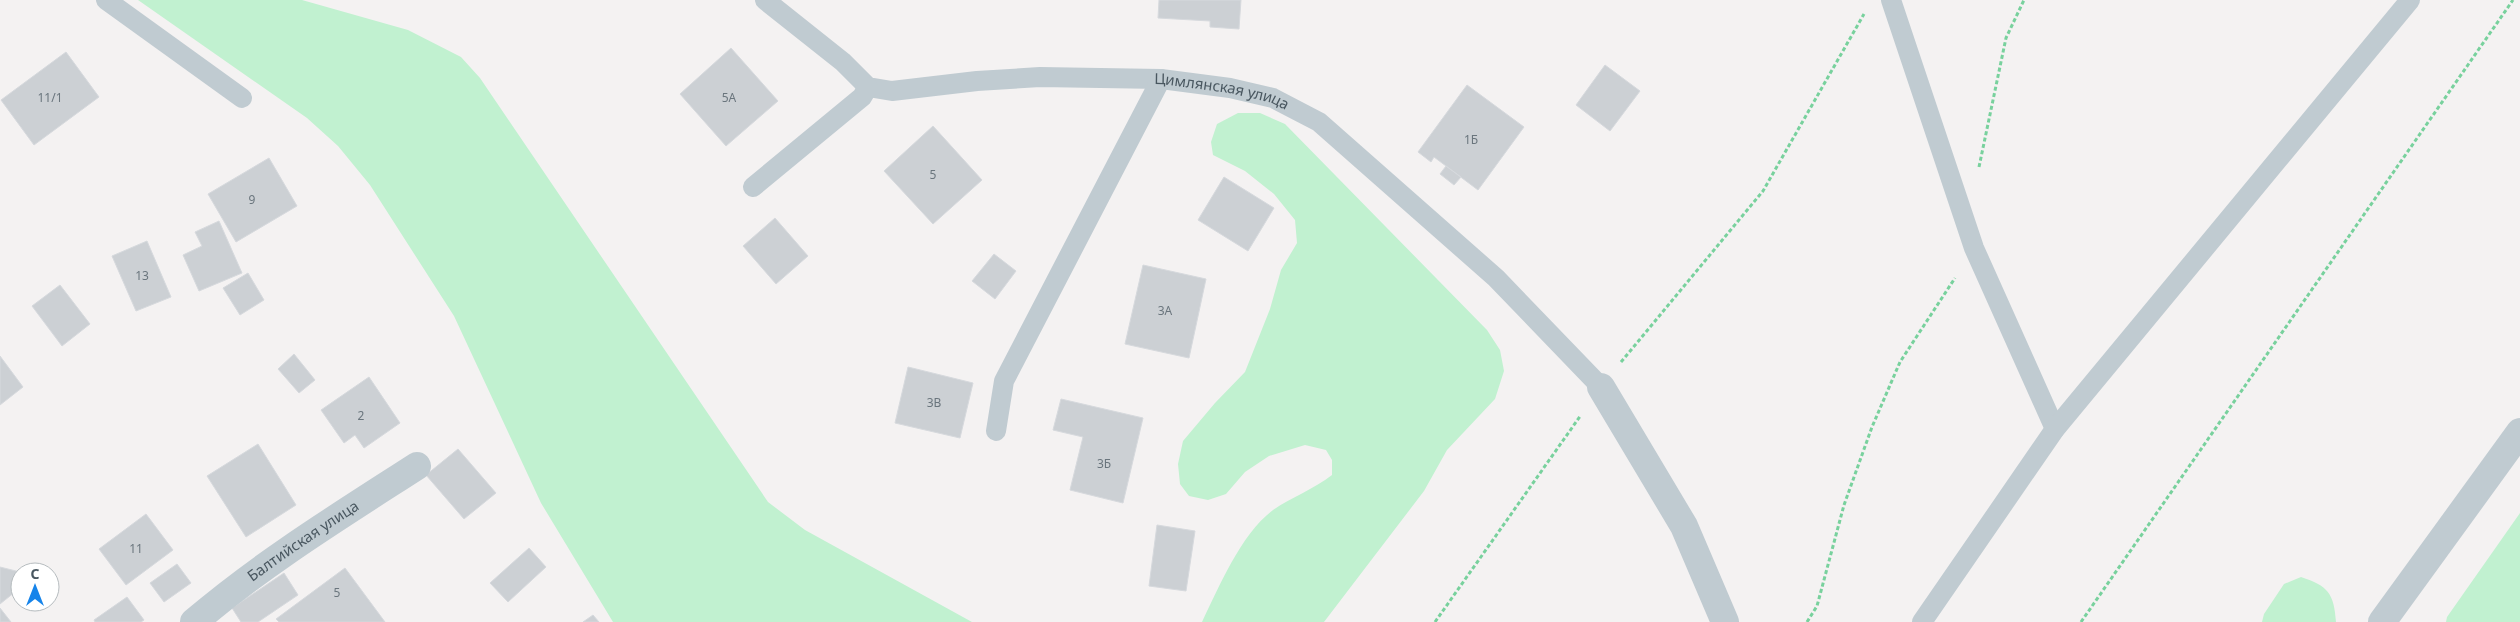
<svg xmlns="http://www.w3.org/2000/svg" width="2520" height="622" font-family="'Noto Sans',sans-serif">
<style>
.green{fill:#c1f1d0}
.building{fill:#ccd0d4;stroke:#d6d9dd}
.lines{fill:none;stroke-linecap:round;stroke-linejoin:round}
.path{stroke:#78d19d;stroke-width:3;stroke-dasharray:4 2.5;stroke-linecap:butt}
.lane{stroke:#c0cbd1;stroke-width:20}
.street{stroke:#c0cbd1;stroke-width:28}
.labels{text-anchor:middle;stroke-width:4.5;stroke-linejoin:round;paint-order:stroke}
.number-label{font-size:12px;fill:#6a757d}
.street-label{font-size:15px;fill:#495760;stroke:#fff}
</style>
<rect width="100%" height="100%" fill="#f4f2f2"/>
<path class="green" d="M138,0H302L408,30L461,57L480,78L768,502L805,530L972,622H613L541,503L454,316L370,185L338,146L307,118Z
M1238,113H1260L1285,124L1487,330L1500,350L1504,371L1495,399L1447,450L1424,491L1324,622H1202C1219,587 1241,534 1273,510C1292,497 1314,489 1332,475V460L1326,450L1305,445L1269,456L1245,472L1226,494L1208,500L1189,496L1180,484L1178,464L1183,441L1215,403L1245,372L1270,309L1281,270L1297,243L1295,220L1274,194L1245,171L1213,155L1211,142L1217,124Z
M2520,513V622H2446L2447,617Z
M2301,577C2328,586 2334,593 2336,622H2262L2264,614L2284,584Z"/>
<path class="building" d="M1159,0H1241L1239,29L1210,27V21L1158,18Z
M731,48L778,101L726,146L680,94Z
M66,52L99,97L34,145L1,100Z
M1605,65L1640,91L1610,131L1576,105Z
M1467,85L1524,127L1478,190L1434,157L1431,162L1418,152Z
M933,126L982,180L933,224L884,171Z
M269,158L297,206L236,242L208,194Z
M1446,166L1461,177L1454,185L1440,174Z
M1224,177L1274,208L1248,251L1198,220Z
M775,218L808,256L776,284L743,246Z
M219,221L242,273L199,291L183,255L202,246L195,232Z
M147,241L171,297L136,311L112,256Z
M994,254L1016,271L995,299L972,281Z
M1143,265L1206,279L1189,358L1125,344Z
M248,273L264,300L240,315L223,288Z
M60,285L90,324L62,346L32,306Z
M294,354L315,380L299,393L278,369Z
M0,356L23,387L0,405Z
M908,367L973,383L960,438L895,423Z
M369,377L400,423L364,448L355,435L344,443L321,410Z
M1061,399L1143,418L1123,503L1070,490L1083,437L1053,430Z
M258,444L296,505L246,537L207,476Z
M458,449L496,493L464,519L426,475Z
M146,514L173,550L126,585L99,549Z
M1157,525L1195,531L1186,591L1149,586Z
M529,548L546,567L508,602L490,583Z
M177,564L191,583L164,602L150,583Z
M0,567L20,572V588L0,604Z
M345,568L385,622H279L276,619Z
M284,573L298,595L258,622H241L232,608Z
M127,597L144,620L141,622H95L94,620Z
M0,608L11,622H0Z
M593,615L599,622H583Z"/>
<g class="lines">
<path class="path" d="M1979,167L2006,38L2024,0
M1621,362L1763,191L1864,14
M1435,622L1581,415
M1807,622L1817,606L1844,505L1872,427L1900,362L1955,278
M2081,622L2513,0"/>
<g class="lane">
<path d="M106,0L242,98"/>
<path id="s1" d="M765,0L843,62L868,87L892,91L977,81L1040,77L1161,79L1230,88L1273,98L1319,122L1496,278L1601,387"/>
<path d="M1891,0L1974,248L2055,429"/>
<path d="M753,187L862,97L868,87"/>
<path d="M996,431L1004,381L1161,79"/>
<path d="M1922,622L2055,429L2410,0"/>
</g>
<g class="street">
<path d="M1601,387L1684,526L1725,622"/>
<path id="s2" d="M194,622C263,563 341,515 417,466"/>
<path d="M2382,622L2520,432"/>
</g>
</g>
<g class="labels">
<g class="number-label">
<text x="50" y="102">11/1</text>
<text x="729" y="102">5А</text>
<text x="1471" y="144">1Б</text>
<text x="933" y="179">5</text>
<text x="252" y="204">9</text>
<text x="142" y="280">13</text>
<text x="1165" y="315">3А</text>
<text x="934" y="407">3В</text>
<text x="361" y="420">2</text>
<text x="1104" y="468">3Б</text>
<text x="136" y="553">11</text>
<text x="337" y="597">5</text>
</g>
<g class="street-label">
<text dy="5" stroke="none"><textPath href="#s1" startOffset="491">Цимлянская улица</textPath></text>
<text dy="5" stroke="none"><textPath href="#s2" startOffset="136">Балтийская улица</textPath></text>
</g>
</g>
<g transform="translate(35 587)"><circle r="24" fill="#ffffff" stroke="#b6bcbf"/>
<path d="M0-4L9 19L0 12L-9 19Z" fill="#1684ea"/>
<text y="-8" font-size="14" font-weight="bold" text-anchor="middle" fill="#495760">С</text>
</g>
</svg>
